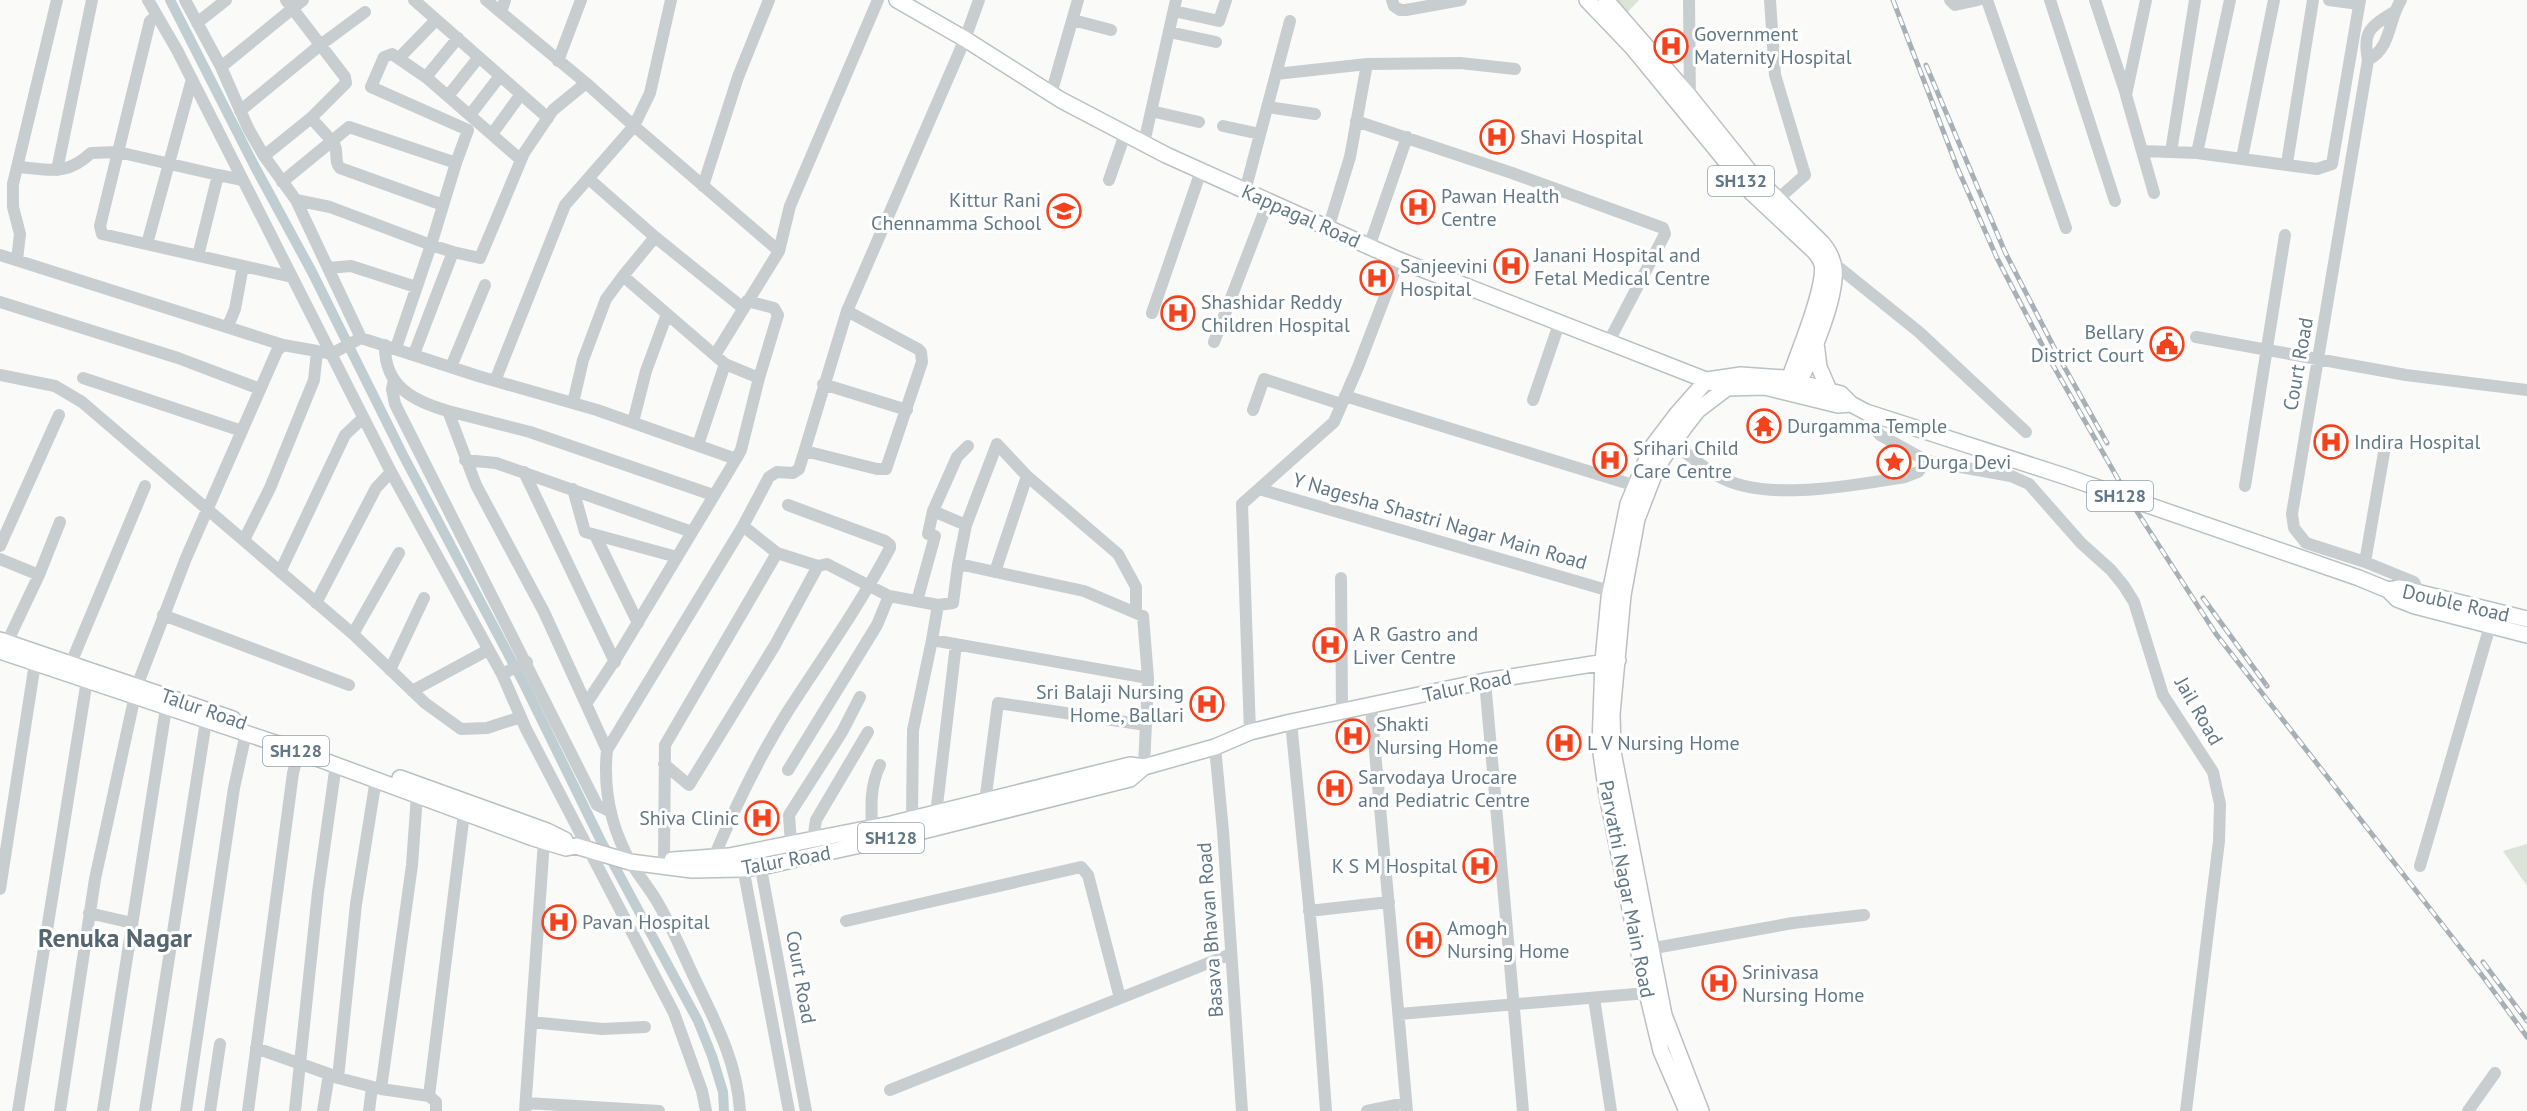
<svg xmlns="http://www.w3.org/2000/svg" width="2527" height="1111" font-family="'PT Sans',sans-serif">
<style>
.green{fill:#dce3d8}
.lines{fill:none;stroke-linecap:round;stroke-linejoin:round}
.canal{stroke:#c0cdd1;stroke-width:10}
.major-casing{stroke:#bac0c3;stroke-width:18}
.minor{stroke:#c8cdd0;stroke-width:12}
.major{stroke:#fff;stroke-width:15}
.rail-casing{stroke:#a7b0b5;stroke-width:5}
.rail{stroke:#fff;stroke-width:3;stroke-dasharray:9;stroke-linecap:butt}
.labels{text-anchor:middle;stroke-width:6;stroke-linejoin:round;paint-order:stroke}
.shield{fill:#fff;stroke:#91a0aa;stroke-width:1.5}
.shield-label{font-size:18px;font-weight:bold;fill:#627886}
.poi-label{font-size:20px;fill:#627886;stroke:#fff;text-anchor:start}
.street-label{font-size:20px;fill:#627886;stroke:#fff}
.district-label{font-size:26px;font-weight:bold;fill:#556670;stroke:#fff}
</style>
<rect width="100%" height="100%" fill="#fafaf8"/>
<path class="green" d="M1615,0H1639L1627,13Z
M2527,844V886L2503,851Z"/>
<g class="lines">
<path class="canal" d="M170,0L255,167L312,272L403,455L524,684L600,839L698,1021L712,1056L723,1092L724,1111"/>
<defs>
<path id="major" d="M897,0L965,39L1061,100L1166,155L1399,260L1716,384
M1587,0L1632,47L1752,193L1815,252C1818,256 1821,260 1822,264C1827,287 1794,363 1786,388
M1606,0L1690,97L1750,172L1822,243C1828,250 1833,259 1834,269C1837,300 1809,360 1796,390
M1816,343L1819,367L1829,390
M2388,590L2400,588L2527,619
M0,640L233,719
M0,651L284,746L533,838L566,848L576,846L630,862L692,870L741,869L766,866L923,831L1130,779L1144,767L1215,747L1250,732L1291,722L1485,681L1618,660
M400,778L547,831L565,840
M672,860L729,856L891,824L1130,765L1144,767
M1687,1111L1661,1051L1647,993L1607,795L1600,746L1603,661L1609,598L1628,504L1652,447L1677,414L1707,380L1741,375L1784,378L1841,394L1851,404
M1701,1111L1664,1015L1613,752L1612,714L1623,595L1637,519L1657,467L1684,428L1698,410L1727,388L1765,387L1838,405L1851,404L1866,412L2064,476L2359,578L2388,590L2397,599L2415,606L2527,635"/>
</defs>
<use href="#major" class="major-casing"/>
<path class="minor" d="M148,0L177,50L391,472L502,674L526,729L674,1013L702,1091L706,1111
M185,0L221,67L248,128L264,156L296,200L361,338
M414,0L548,118
M486,0L586,83
M1392,0L1394,6L1400,10H1406L1461,0
M1689,0L1690,101
M1770,0L1775,75L1805,175L1778,199
M1950,0L1955,5L1978,0
M1987,0L2066,228
M2050,0L2115,201
M2095,0L2126,94
M2146,0L2126,95L2154,193
M2329,0L2359,4
M1174,11L1219,21L1226,0
M501,12L505,0
M2394,12C2371,26 2362,31 2368,60L2292,514L2294,528L2306,543L2365,562L2414,582L2419,593
M156,16L150,21L100,226L102,234L292,277
M1073,20L1111,30
M197,23L226,0
M1169,32L1216,42
M399,58L436,20
M2368,60C2392,47 2388,20 2401,0
M558,61L581,0
M221,67L303,0
M1276,74L1367,64
M426,77L458,38
M1051,94L1078,0
M448,96L479,57
M1267,107L1315,114
M240,111L319,46L365,12
M1151,111L1199,122
M470,115L500,76
M1356,121L1512,173L1663,228L1665,234L1608,343
M1223,126L1260,134
M492,134L521,94
M1144,143L1176,0
M2143,151L2197,153L2317,169L2332,164L2360,0
M2171,152L2195,0
M2197,153L2230,0
M264,156L311,118L346,83L345,77L286,0
M2242,158L2274,0
M456,163L468,130L371,87L384,57L392,54L427,78L521,160
M2287,163L2313,0
M17,167C49,169 65,177 91,153L118,152L218,175
M57,170L92,0
M589,179L655,237L623,276
M1109,180L1125,134
M282,182L332,141L311,118
M703,186L738,77L769,0
M1245,191L1290,21
M296,200L330,207L431,245L396,348
M443,205L340,168C333,161 340,150 332,141L349,127L456,163L431,245L453,252
M1328,229L1350,157L1367,64L1460,63L1515,69
M655,237L743,308
M147,244L192,79
M1369,247L1407,137
M779,251L790,206L878,0
M0,255L283,345
M198,256L218,175L243,180
M17,260L20,234L13,207V184L57,0
M1832,262L1919,332L2026,432
M328,268L351,266L416,287
M747,301L774,308L778,315L759,378
M0,302L178,358L260,389
M1152,313L1201,171
M228,326L235,309L243,266
M2196,337L2406,375L2527,390
M1214,342L1268,202
M385,345C384,386 413,401 448,411
M414,354L453,252L480,258L524,153L553,110L586,83L634,126L650,93L671,0
M451,367L485,285
M0,375L55,386L82,402L353,634L425,703L461,729L487,728L521,717
M83,378L242,431
M394,380L392,389L395,404L597,805L611,812
M495,381L565,205L634,126L779,251L715,355
M823,384L907,410
M1345,396L1636,486
M1533,400L1559,324
M573,403L583,360L606,299L623,276L725,364
M1253,410L1264,379L1341,404
M1866,412L1871,424L1880,435L1927,461L2011,476L2029,484L2081,543L2111,570L2124,586L2134,602L2163,695L2213,772L2220,804L2219,841L2186,1111
M633,422L646,371L667,314
M1673,443C1688,454 1702,467 1718,476C1764,503 1854,485 1905,477L1918,472L1927,461
M698,445L725,364L759,378L741,450L736,459
M805,451L877,469H886L922,362L921,352L918,349L847,311
M465,460L496,463L692,532
M524,472L615,662
M2245,486L2285,235
M573,489L585,532L677,557
M1259,489L1610,591
M933,511L957,457L968,446
M966,525L997,444L1027,476L1118,554L1136,587V613
M743,526L777,553
M595,535L638,623
M244,540L270,488L314,380L317,351L331,354L361,338L478,376L597,410L736,459L617,657L586,704L544,612L476,485L448,411L530,432L713,495
M0,546L59,415
M0,559L39,575
M2365,562L2385,447
M818,566L827,564L889,596L938,605
M280,572L345,435L363,418
M995,572L1027,476
M1341,578L1342,712
M917,601L935,536L928,534L933,511L966,525L958,565
M316,603L376,488L391,472
M163,615L349,685
M353,634L399,553
M932,640L938,605L953,603L958,565L968,566L1084,591L1143,616L1148,678
M3,651L39,575L60,522
M71,663L145,486
M390,670L424,598
M502,674L527,662
M1485,681L1523,1111
M412,691L488,650
M586,704L607,750
M1371,706L1407,1111
M1291,722L1317,987L1326,1111
M1250,732L1242,504L1334,422L1358,367L1399,260
M1215,747L1223,831L1242,1111
M664,764L689,785L775,645L818,566L777,553L665,745L664,861
M788,770L877,625L889,596
M985,802L998,703L1146,725
M936,814L956,644
M912,819L913,730L932,640L1148,678L1144,767
M872,828C871,806 870,786 880,765
M813,840L816,820L868,732
M791,844L789,815L842,732L860,697
M714,857C735,807 759,757 788,711C823,657 860,605 890,548V545L885,541L788,505
M759,858L806,1111
M742,862L789,1111
M2420,866L2490,626
M0,889L35,663
M1309,911L1389,902
M89,913L132,923
M846,921L1081,867L1088,875L1120,998
M1649,949L1793,923L1864,915
M1594,998L1611,1111
M1399,1014L1647,993
M531,1022L602,1029L645,1027
M256,1048L329,1074
M338,1078L381,1089L429,1096L464,813
M381,1089L412,865L417,795
M890,1090L1231,954
M429,1096L436,1102V1111
M526,1103L659,1111
M18,1111L87,680
M60,1111L95,879L137,686L186,558L277,351L283,345L317,351
M103,1111L166,708
M145,1111L206,721
M186,1111L234,788L246,733
M210,1111L220,1044
M248,1111L293,773L301,743
M295,1111L318,892L336,764
M323,1111L329,1074L338,1078L356,904L376,779
M369,1111L372,1087
M525,1111L544,841
M740,1111C737,1061 714,1019 693,975C682,952 672,927 659,905C651,890 640,878 631,863C611,828 603,790 607,750L743,526L769,477L777,472L793,473L799,469L847,311L965,39L979,0
M1367,1111L1406,1103
M2468,1111L2495,1073"/>
<use href="#major" class="major"/>
<defs>
<path id="rail" d="M1893,0L1957,167L1997,258L2050,360L2134,507L2216,634L2484,978L2527,1037
M1926,65L2005,252L2061,361L2107,443
M2203,598L2267,686
M2483,962L2527,1021"/>
</defs>
<use href="#rail" class="rail-casing"/>
<use href="#rail" class="rail"/>
</g>
<defs>
<symbol id="hospital-ring" viewBox="-11 -11 22 22"><circle r="9.5" fill="#fff" stroke="#f5411c" stroke-width="1.5"/><path d="M-5-5h3v3.5h4V-5h3V5h-3V1.5h-4V5h-3Z" fill="#f5411c"/></symbol>
<symbol id="school-ring" viewBox="-11 -11 22 22"><circle r="9.5" fill="#fff" stroke="#f5411c" stroke-width="1.5"/><path d="M0-5L7-2L0 1L-7-2ZM-4 1L0 2.5L4 1V4Q0 6-4 4Z" fill="#f5411c"/></symbol>
<symbol id="civic-ring" viewBox="-11 -11 22 22"><circle r="9.5" fill="#fff" stroke="#f5411c" stroke-width="1.5"/><path d="M-.6-6.5H3V-4.5H.6V-3L4-1V1h2V6H-6V1h2V-1L-.6-3ZM-1.2 2.5V6h2.4V2.5Z" fill="#f5411c"/></symbol>
<symbol id="temple-ring" viewBox="-11 -11 22 22"><circle r="9.5" fill="#fff" stroke="#f5411c" stroke-width="1.5"/><path d="M0-6L5-2H3V0L6.5 2.5H4V6H1.5V3h-3V6H-4V2.5H-6.5L-3 0V-2H-5Z" fill="#f5411c"/></symbol>
<symbol id="sight-ring" viewBox="-11 -11 22 22"><circle r="9.5" fill="#fff" stroke="#f5411c" stroke-width="1.5"/><path d="M0-6L1.8-2.2L6-1.7L2.9 1.2L3.7 5.4L0 3.3L-3.7 5.4L-2.9 1.2L-6-1.7L-1.8-2.2Z" fill="#f5411c"/></symbol>
</defs>
<g fill-rule="evenodd">
<use href="#hospital-ring" x="1652" y="27" width="38" height="38"/>
<use href="#hospital-ring" x="1478" y="118" width="38" height="38"/>
<use href="#hospital-ring" x="1399" y="188" width="38" height="38"/>
<use href="#school-ring" x="1045" y="192" width="38" height="38"/>
<use href="#hospital-ring" x="1492" y="247" width="38" height="38"/>
<use href="#hospital-ring" x="1358" y="259" width="38" height="38"/>
<use href="#hospital-ring" x="1159" y="294" width="38" height="38"/>
<use href="#civic-ring" x="2148" y="325" width="38" height="38"/>
<use href="#temple-ring" x="1745" y="407" width="38" height="38"/>
<use href="#hospital-ring" x="2312" y="423" width="38" height="38"/>
<use href="#hospital-ring" x="1591" y="441" width="38" height="38"/>
<use href="#sight-ring" x="1875" y="443" width="38" height="38"/>
<use href="#hospital-ring" x="1311" y="626" width="38" height="38"/>
<use href="#hospital-ring" x="1188" y="685" width="38" height="38"/>
<use href="#hospital-ring" x="1334" y="717" width="38" height="38"/>
<use href="#hospital-ring" x="1545" y="724" width="38" height="38"/>
<use href="#hospital-ring" x="1316" y="769" width="38" height="38"/>
<use href="#hospital-ring" x="743" y="799" width="38" height="38"/>
<use href="#hospital-ring" x="1461" y="847" width="38" height="38"/>
<use href="#hospital-ring" x="540" y="903" width="38" height="38"/>
<use href="#hospital-ring" x="1405" y="921" width="38" height="38"/>
<use href="#hospital-ring" x="1700" y="964" width="38" height="38"/>
</g>
<g class="labels">
<g class="shield">
<rect x="1708" y="166" width="66" height="30" rx="4.5"/>
<rect x="2087" y="481" width="66" height="30" rx="4.5"/>
<rect x="263" y="736" width="66" height="30" rx="4.5"/>
<rect x="858" y="823" width="66" height="30" rx="4.5"/>
</g>
<g class="shield-label">
<text x="1741" y="187">SH132</text>
<text x="2120" y="502">SH128</text>
<text x="296" y="757">SH128</text>
<text x="891" y="844">SH128</text>
</g>
<g class="poi-label">
<text x="1694" y="41">Government<tspan x="1694" dy="23">Maternity Hospital</tspan></text>
<text x="1520" y="144">Shavi Hospital</text>
<text x="1441" y="203">Pawan Health<tspan x="1441" dy="23">Centre</tspan></text>
<text x="1041" y="207" text-anchor="end">Kittur Rani<tspan x="1041" dy="23">Chennamma School</tspan></text>
<text x="1534" y="262">Janani Hospital and<tspan x="1534" dy="23">Fetal Medical Centre</tspan></text>
<text x="1400" y="273">Sanjeevini<tspan x="1400" dy="23">Hospital</tspan></text>
<text x="1201" y="309">Shashidar Reddy<tspan x="1201" dy="23">Children Hospital</tspan></text>
<text x="2144" y="339" text-anchor="end">Bellary<tspan x="2144" dy="23">District Court</tspan></text>
<text x="1787" y="433">Durgamma Temple</text>
<text x="2354" y="449">Indira Hospital</text>
<text x="1633" y="455">Srihari Child<tspan x="1633" dy="23">Care Centre</tspan></text>
<text x="1917" y="469">Durga Devi</text>
<text x="1353" y="641">A R Gastro and<tspan x="1353" dy="23">Liver Centre</tspan></text>
<text x="1184" y="699" text-anchor="end">Sri Balaji Nursing<tspan x="1184" dy="23">Home, Ballari</tspan></text>
<text x="1376" y="731">Shakti<tspan x="1376" dy="23">Nursing Home</tspan></text>
<text x="1587" y="750">L V Nursing Home</text>
<text x="1358" y="784">Sarvodaya Urocare<tspan x="1358" dy="23">and Pediatric Centre</tspan></text>
<text x="739" y="825" text-anchor="end">Shiva Clinic</text>
<text x="1457" y="873" text-anchor="end">K S M Hospital</text>
<text x="582" y="929">Pavan Hospital</text>
<text x="1447" y="935">Amogh<tspan x="1447" dy="23">Nursing Home</tspan></text>
<text x="1742" y="979">Srinivasa<tspan x="1742" dy="23">Nursing Home</tspan></text>
</g>
<g class="street-label">
<text transform="translate(1301 216) rotate(24)" y="7">Kappagal Road</text>
<text transform="translate(2298 364) rotate(-80)" y="7">Court Road</text>
<text transform="translate(1440 521) rotate(16)" y="7">Y Nagesha Shastri Nagar Main Road</text>
<text transform="translate(2456 603) rotate(13)" y="7">Double Road</text>
<text transform="translate(1467 686) rotate(-12)" y="7">Talur Road</text>
<text transform="translate(204 709) rotate(19)" y="7">Talur Road</text>
<text transform="translate(2199 711) rotate(60)" y="7">Jail Road</text>
<text transform="translate(786 860) rotate(-10)" y="7">Talur Road</text>
<text transform="translate(1627 889) rotate(79)" y="7">Parvathi Nagar Main Road</text>
<text transform="translate(1210 930) rotate(-94)" y="7">Basava Bhavan Road</text>
<text transform="translate(801 977) rotate(80)" y="7">Court Road</text>
</g>
<g class="district-label">
<text x="115" y="947">Renuka Nagar</text>
</g>
</g>
</svg>
